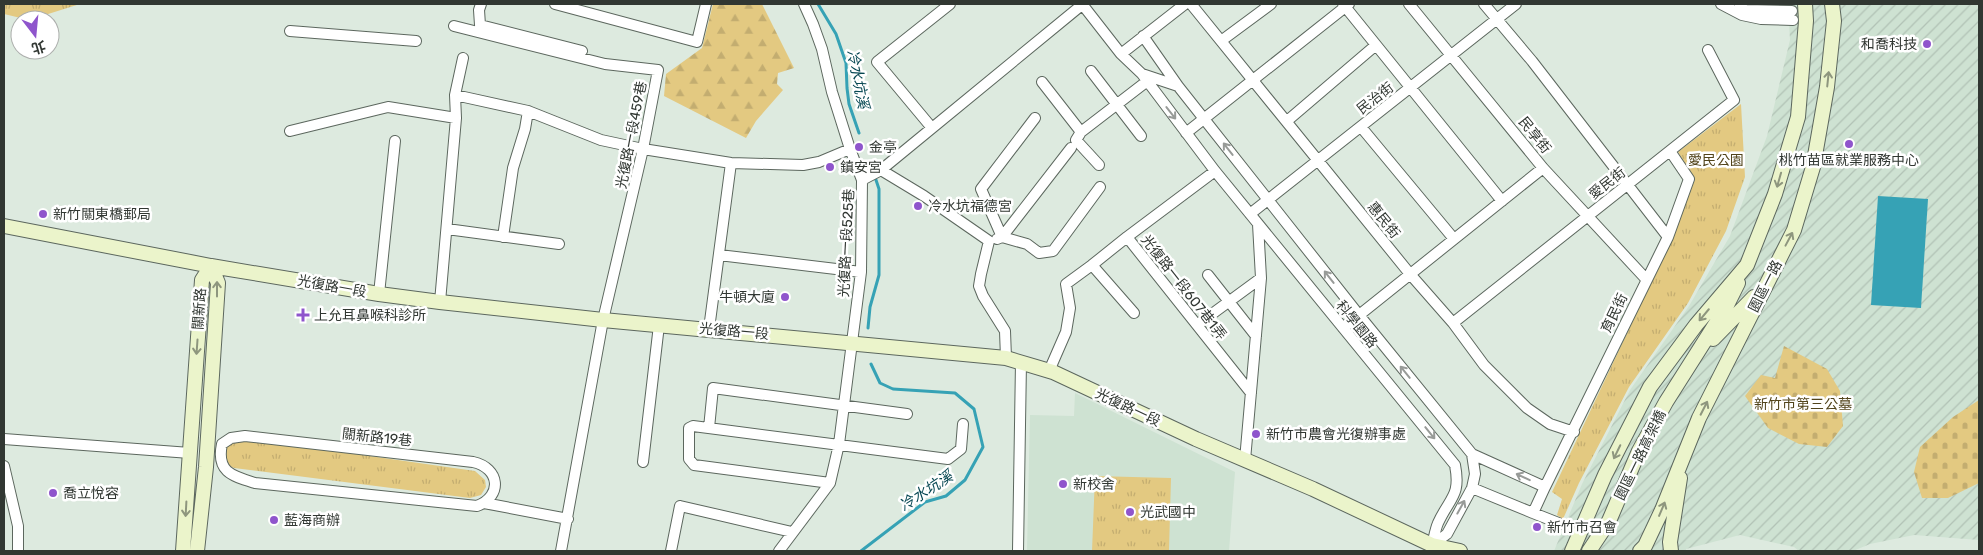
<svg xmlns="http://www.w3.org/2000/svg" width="1983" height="555" font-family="Rubik,'Noto Sans TC',sans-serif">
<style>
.built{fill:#cee2d2}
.industrial{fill:url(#industrial-furrows)}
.grass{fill:url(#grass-tufts)}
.forest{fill:url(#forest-firs)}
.cemetery{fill:url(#cemetery-stones)}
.water{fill:#36a2b5}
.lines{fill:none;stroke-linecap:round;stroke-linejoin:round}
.stream{stroke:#36a2b5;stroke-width:3}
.street-casing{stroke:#5c675e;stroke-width:12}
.secondary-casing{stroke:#5c675e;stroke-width:16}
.street{stroke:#fff;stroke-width:10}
.secondary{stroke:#ebf4cb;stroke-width:14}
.oneway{stroke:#8e967e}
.oneway2{stroke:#989b98}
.poi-dot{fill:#8f55cc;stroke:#fff;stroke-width:2}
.labels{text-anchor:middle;stroke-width:5;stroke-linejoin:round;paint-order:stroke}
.poi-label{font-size:14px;fill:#313732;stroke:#fff;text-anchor:start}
.street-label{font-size:14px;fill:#313732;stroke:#fff}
.park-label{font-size:14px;fill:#52441b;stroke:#fff}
.water-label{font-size:15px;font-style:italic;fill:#064752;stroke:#fff}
</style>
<defs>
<pattern id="industrial-furrows" width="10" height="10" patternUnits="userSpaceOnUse" patternTransform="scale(1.25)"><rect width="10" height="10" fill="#cee2d2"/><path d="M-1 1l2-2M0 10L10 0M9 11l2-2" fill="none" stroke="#b1c2b5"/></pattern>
<pattern id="grass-tufts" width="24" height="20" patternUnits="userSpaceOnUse" patternTransform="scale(1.25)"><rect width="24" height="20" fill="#e3c981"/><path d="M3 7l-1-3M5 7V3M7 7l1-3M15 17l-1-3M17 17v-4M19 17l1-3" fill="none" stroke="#c3ad70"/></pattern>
<pattern id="forest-firs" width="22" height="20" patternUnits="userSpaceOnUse" patternTransform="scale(1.25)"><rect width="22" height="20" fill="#e3c981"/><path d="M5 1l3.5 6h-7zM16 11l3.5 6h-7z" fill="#c3ad70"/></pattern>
<pattern id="cemetery-stones" width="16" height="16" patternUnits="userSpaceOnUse" patternTransform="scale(1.25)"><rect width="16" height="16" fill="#e3c981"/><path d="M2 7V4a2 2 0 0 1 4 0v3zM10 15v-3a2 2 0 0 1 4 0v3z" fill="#c3ad70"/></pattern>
</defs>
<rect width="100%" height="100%" fill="#ddeadf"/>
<path class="built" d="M1075,393L1235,472L1229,551H1027L1030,415L1074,416Z"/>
<path class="industrial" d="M1788,4H1979V540L1914,535L1870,544L1853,551H1799L1794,547L1740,535L1686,549V551H1554L1582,484L1630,390L1689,306L1730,236L1767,136L1790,40Z"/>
<path class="grass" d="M4,4H80L29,20L4,14Z
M1741,104L1745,177L1726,231L1688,303L1629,387L1579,483L1563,519L1557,515L1562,499L1552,492L1672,238L1695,179L1678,152Z
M237,437L475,471L485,480L486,487L481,495L470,498L234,468L226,464L221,452L227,439Z
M1095,476L1171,478L1169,551H1092Z"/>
<path class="forest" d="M713,4H762L794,68L778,73L777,84L783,90L756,121L746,138L664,96L666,74L702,48Z"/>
<path class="cemetery" d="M1784,346L1827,369L1840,391L1843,426L1827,447L1799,444L1768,428L1745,396L1761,375L1775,378Z
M1979,400V483L1948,498H1922L1914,472L1920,447L1953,417Z"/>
<path class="water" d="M1878,196L1928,199L1921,308L1871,305Z"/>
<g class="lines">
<path class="stream" d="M818,4L836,34L846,63L847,88L849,104L859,133
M868,328L870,307L879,275V189L872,168
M861,551L925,502L946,496L965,480L983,447L974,409L955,393L893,389L880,383L871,364"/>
<defs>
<path id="street" d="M481,4L479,10L480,25L582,51
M555,4L697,42L706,4
M1082,4L1121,54L1142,74L1215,171L1455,465C1461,496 1450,497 1438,523C1435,530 1434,538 1432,545
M1191,4L1410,274L1453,323L1484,365L1527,408L1550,424L1574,432
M1343,4L1502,201
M1409,4L1543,168L1646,279
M1484,4L1532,61L1668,237
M1721,4L1742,15L1761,19L1793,20
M1739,8L1746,10L1792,11
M454,26L605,64L658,70
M290,31L416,41
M1143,36L1178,86
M1221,41L1271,4
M1121,54L1185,4
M1091,71L1141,136
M1142,74L1178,86L1359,315L1472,454L1475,474L1472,488L1447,534L1432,545
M1042,82L1081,132
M455,95L528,111L601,140L643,149L731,163L803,165L819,162L850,149
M1035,118L981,189L1002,237L1027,244L1039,253L1053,251L1100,187
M1287,121L1376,45
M1361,127L1454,239
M932,128L877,62L950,4
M290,131L388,107L456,118
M1186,133L1349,4
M1099,165L1076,140L1081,132L1146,82
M881,170L924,196L989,241
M862,180L881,170L1083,4
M1250,214L1516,4
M447,229L559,244
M503,237L513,168L525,129L528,111
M1127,237L1215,171
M997,239L1002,237L1071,148
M989,241L981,274L979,286L983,296L1005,331L1006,358
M719,255L861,272
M1208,275L1256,336
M379,294L395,141
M440,302L456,118L455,95L463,58
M1134,313L1092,265L1127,237L1251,393
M1453,323L1734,100L1708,50
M1197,325L1261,278
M1343,328L1543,168
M709,329L731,163
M1049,371L1066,332L1070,308L1066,284L1092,265
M709,428L713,388L907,414
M245,436L473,462C500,468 503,496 477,506L255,483C232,476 216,472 222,444L231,438Z
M4,439L190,453
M1472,454L1545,487L1533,513L1472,488
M1245,460L1261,278L1258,224
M643,462L659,325
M4,466L18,526V551
M830,483L694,465L689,459V428L693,426L948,459L961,449L963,424
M1545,487L1668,237L1689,179L1670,151
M484,503L568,519
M1533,513L1561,524
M561,551L603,320L643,149L658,70
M671,551L680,506L792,532
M779,551L830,483L839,444L861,272L862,180L850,149L832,92L822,49L813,24L804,4
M1018,551L1021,362"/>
<path id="secondary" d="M4,226L211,266L379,294L440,302L603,320L1006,358L1053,372L1196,439L1313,489L1432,545L1460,551
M1713,339L1754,297
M183,551L202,280L211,266
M197,551L206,467L218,283L211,266
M1572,551L1605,475L1650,387L1696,325L1747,265L1775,194L1798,117L1806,21L1805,4
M1589,551L1609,521L1639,451L1666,402L1725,309L1738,283
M1640,551L1645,546L1662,510L1699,418L1794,230L1813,167L1827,87L1834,21L1832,4
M1671,551L1670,542L1680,478"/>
</defs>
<use href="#street" class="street-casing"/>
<use href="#secondary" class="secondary-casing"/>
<use href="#street" class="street"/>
<use href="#secondary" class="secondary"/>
</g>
<defs><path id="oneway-shaft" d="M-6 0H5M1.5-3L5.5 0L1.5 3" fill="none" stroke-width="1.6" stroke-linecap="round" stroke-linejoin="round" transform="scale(1.25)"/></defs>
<g class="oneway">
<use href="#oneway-shaft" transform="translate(1828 79) rotate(-84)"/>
<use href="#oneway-shaft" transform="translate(1779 180) rotate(106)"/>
<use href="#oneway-shaft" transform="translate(1789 239) rotate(-62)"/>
<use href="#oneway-shaft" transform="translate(217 289) rotate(-90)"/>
<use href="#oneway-shaft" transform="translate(1704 315) rotate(130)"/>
<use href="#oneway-shaft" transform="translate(197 347) rotate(94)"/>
<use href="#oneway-shaft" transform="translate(1704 408) rotate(-63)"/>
<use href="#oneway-shaft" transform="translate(1617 452) rotate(116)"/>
<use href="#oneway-shaft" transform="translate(186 509) rotate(93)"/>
<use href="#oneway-shaft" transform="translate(1662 509) rotate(-67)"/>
</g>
<g class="oneway2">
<use href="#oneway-shaft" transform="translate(1171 113) rotate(52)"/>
<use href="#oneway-shaft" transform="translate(1228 149) rotate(-128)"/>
<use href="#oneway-shaft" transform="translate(1329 277) rotate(-128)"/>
<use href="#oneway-shaft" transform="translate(1405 372) rotate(-129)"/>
<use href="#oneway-shaft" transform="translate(1430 433) rotate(51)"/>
<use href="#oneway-shaft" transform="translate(1523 477) rotate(-155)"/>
<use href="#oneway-shaft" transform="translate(1461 507) rotate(-61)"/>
</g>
<g class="poi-dot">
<circle cx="1927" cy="44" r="5"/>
<circle cx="1849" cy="144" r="5"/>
<circle cx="859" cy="147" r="5"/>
<circle cx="830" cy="167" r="5"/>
<circle cx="918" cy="206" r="5"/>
<circle cx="43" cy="214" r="5"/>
<circle cx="785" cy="297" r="5"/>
<path d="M300.5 307.5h5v5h5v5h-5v5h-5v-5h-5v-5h5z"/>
<circle cx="1256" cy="434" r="5"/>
<circle cx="1063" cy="484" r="5"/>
<circle cx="53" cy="493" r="5"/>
<circle cx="1130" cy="512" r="5"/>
<circle cx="274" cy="520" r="5"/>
<circle cx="1537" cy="527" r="5"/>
</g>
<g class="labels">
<g class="poi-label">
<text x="1917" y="49" text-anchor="end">和喬科技</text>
<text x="869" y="152">金亭</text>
<text x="1849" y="165" text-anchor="middle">桃竹苗區就業服務中心</text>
<text x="840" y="172">鎮安宮</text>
<text x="928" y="211">冷水坑福德宮</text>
<text x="53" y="219">新竹關東橋郵局</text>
<text x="775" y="302" text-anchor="end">牛頓大廈</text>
<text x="314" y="320">上允耳鼻喉科診所</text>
<text x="1266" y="439">新竹市農會光復辦事處</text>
<text x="1073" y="489">新校舍</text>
<text x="63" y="498">喬立悅容</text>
<text x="1140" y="517">光武國中</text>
<text x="284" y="525">藍海商辦</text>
<text x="1547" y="532">新竹市召會</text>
</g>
<g class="street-label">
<text transform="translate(1375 98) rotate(-38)" y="5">民治街</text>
<text transform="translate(631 135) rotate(-79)" y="5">光復路一段459巷</text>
<text transform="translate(1535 135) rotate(51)" y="5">民享街</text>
<text transform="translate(1607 183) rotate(-38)" y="5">愛民街</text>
<text transform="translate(1384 220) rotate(51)" y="5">惠民街</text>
<text transform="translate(846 243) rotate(-87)" y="5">光復路一段525巷</text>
<text transform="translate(332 286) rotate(10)" y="5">光復路一段</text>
<text transform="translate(1765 286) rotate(-63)" y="5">園區一路</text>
<text transform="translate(1184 287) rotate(52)" y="5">光復路一段607巷1弄</text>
<text transform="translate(199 309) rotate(-86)" y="5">關新路</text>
<text transform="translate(1614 313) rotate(-64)" y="5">育民街</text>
<text transform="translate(1357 324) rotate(51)" y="5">科學園路</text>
<text transform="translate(734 331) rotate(5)" y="5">光復路一段</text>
<text transform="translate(1128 407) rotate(25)" y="5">光復路一段</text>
<text transform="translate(377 437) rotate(6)" y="5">關新路19巷</text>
<text transform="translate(1640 455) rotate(-64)" y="5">園區一路高架橋</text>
</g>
<g class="park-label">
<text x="1716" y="165">愛民公園</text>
<text x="1803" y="409">新竹市第三公墓</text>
</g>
<g class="water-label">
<text transform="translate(858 79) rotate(79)" y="5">冷水坑溪</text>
<text transform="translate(926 491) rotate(-33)" y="5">冷水坑溪</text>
</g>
</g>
<rect width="1983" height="555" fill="none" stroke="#313732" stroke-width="10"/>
<g transform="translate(35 35) rotate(164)"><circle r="24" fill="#ffffff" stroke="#adafad"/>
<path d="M0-4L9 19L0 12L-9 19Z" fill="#8f55cc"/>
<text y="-8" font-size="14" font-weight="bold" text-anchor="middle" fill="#313732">北</text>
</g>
</svg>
